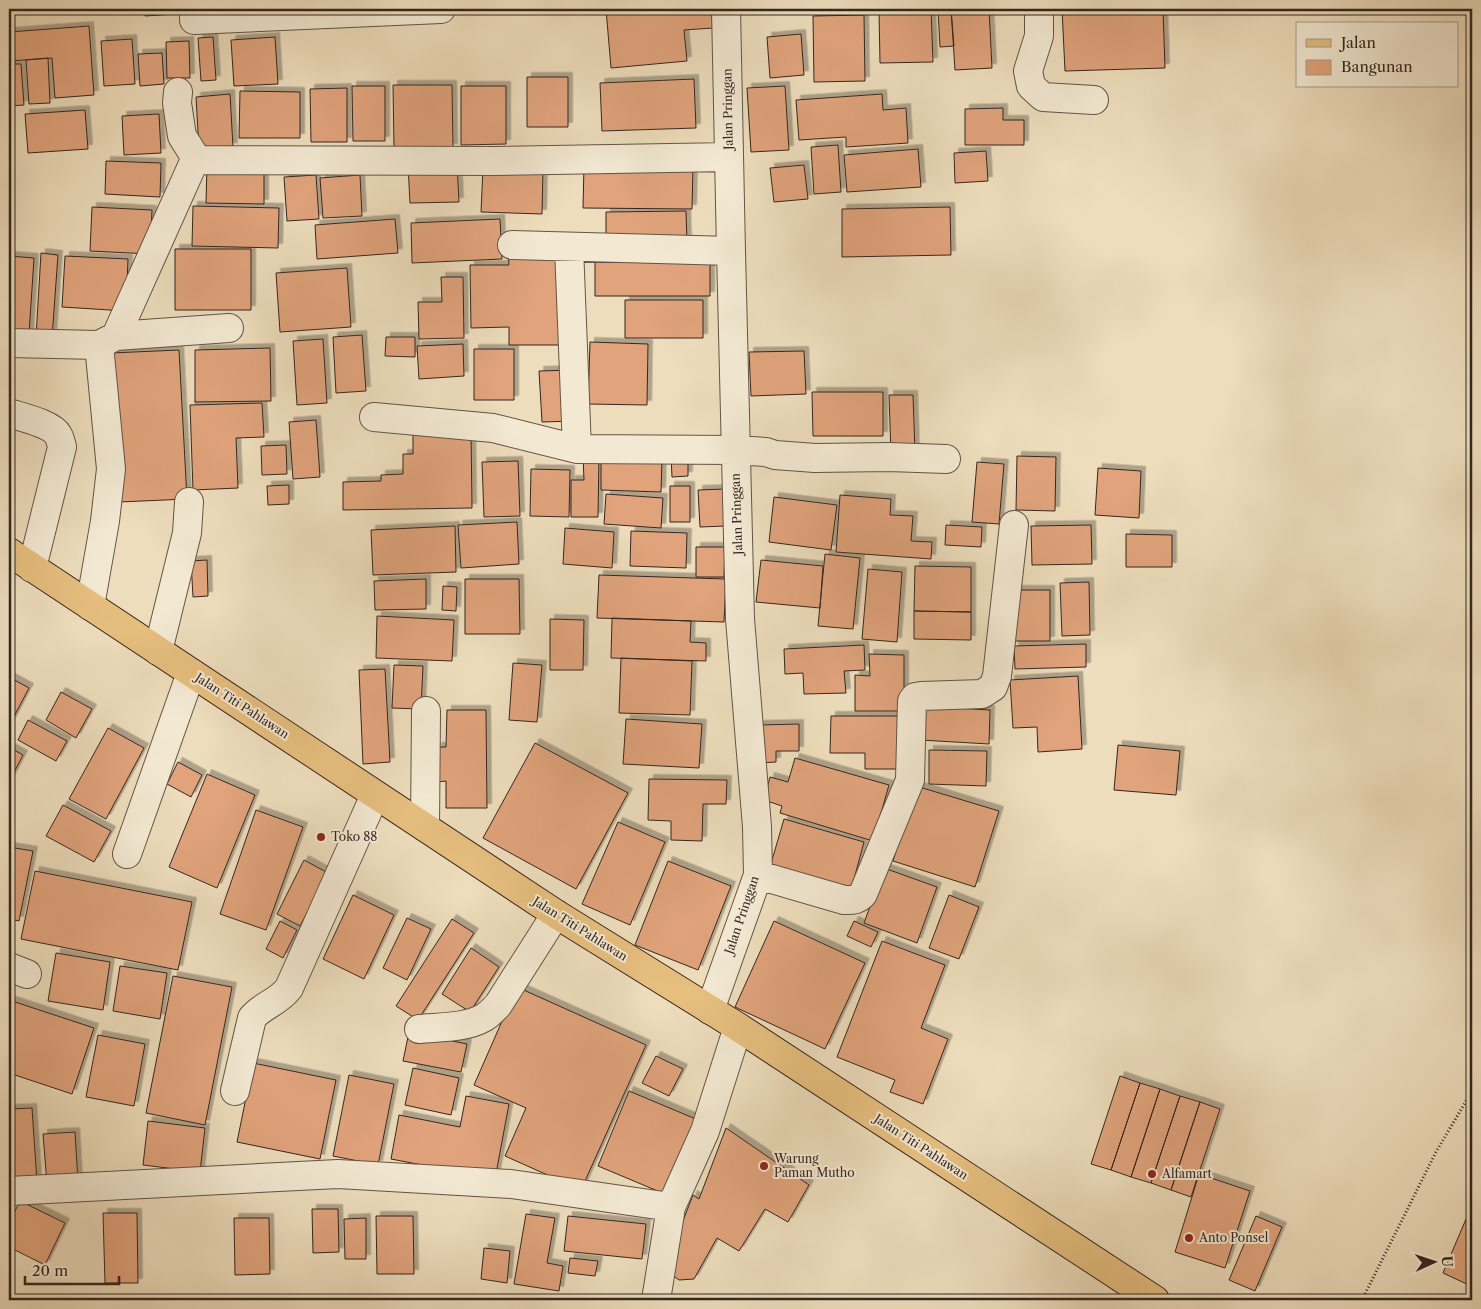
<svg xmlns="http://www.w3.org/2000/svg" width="1481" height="1309" font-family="'Libre Caslon Text',serif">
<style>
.building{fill:#e0a37b;stroke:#352620;filter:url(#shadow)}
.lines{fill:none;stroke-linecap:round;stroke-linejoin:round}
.minor-casing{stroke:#635447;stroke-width:30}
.major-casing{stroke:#352620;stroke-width:30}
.path{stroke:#352620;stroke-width:3;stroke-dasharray:1 2.5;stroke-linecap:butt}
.minor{stroke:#f3e9d3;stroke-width:28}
.major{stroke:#e6be7e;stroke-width:28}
.poi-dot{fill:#8f2418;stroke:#f3e9d3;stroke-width:2}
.labels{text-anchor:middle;stroke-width:4;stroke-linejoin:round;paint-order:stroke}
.street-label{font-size:12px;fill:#352620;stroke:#f3e9d3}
.poi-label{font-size:12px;fill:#352620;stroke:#f3e9d3;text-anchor:start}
</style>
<defs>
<filter id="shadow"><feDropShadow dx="4.5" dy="-4.5" stdDeviation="0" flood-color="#0004"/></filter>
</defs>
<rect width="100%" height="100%" fill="#edddbc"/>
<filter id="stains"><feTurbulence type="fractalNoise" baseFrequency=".004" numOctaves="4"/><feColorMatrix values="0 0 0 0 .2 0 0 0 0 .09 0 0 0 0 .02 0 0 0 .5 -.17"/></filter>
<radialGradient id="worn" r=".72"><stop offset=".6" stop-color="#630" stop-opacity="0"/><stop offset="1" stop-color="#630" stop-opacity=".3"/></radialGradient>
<path class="building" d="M98,9H139V12L99,14Z
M145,9H174L175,14L145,16Z
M606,9H711L713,28L684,30L687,61L611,68Z
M886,9H931L933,62L880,63L879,11H886Z
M938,9H951L954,46L940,47Z
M951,9H989L992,68L955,70Z
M1062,9H1163L1165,68L1065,71Z
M864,15L865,81L814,82L813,16Z
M89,26L94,95L55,98L52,58L9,61V32Z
M801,34L804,75L770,78L767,37Z
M213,37L216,80L201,81L198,38Z
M275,37L278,84L234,86L231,40Z
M132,39L135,84L104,86L101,41Z
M189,41L190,78H167L166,42Z
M162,53L164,84L140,86L138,54Z
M48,58L50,103L29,104L26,60Z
M9,64H21L24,105L9,106Z
M527,77H568V127H527Z
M694,79L696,128L602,131L600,83Z
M393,85H452L453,148L394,149Z
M352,86H385V141H353Z
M461,86H506V144L461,145Z
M785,86L789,150L751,152L747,88Z
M347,88V142H311L310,89Z
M240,91L300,92V138H239Z
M230,94L233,147L199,149L196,97Z
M882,94L883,110L906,108L908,143L846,147V137L799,140L796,100Z
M1003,108V120H1024V145H965V109Z
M85,110L88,149L28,153L25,114Z
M159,114L161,153L124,155L122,116Z
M838,145L841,192L814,194L811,147Z
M918,149L921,187L847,192L844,155Z
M986,151L988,181L955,183L954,153Z
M106,161L161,163L160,197L105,194Z
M457,164L459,202L410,203L408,165Z
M207,165H264V204L206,203Z
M584,165L693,166L692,209L583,208Z
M804,165L808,199L774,202L770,168Z
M483,167L543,169L542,214L481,212Z
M316,175L319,219L287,221L284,177Z
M360,175L362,216L323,218L320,178Z
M193,206L279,208L278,248L192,246Z
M92,207L152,210L150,254L90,251Z
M950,207L951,255L842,257V209Z
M686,211L687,244L606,245V212Z
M395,219L398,253L317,259L315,225Z
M500,219L502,259L412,263L411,223Z
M175,249H251V310H175Z
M508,251H564L565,345H509V327L471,328L470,265H509Z
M41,253L58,255L52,338L36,337Z
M710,255V296H595V256Z
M9,256L34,258L29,334L9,333Z
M65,256L128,259L126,311L62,307Z
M347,268L351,327L280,332L276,273Z
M441,277H463L464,338L419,339L418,302H442Z
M625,300H703V338H625Z
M362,335L366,391L336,393L333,337Z
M386,337H415V357L385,356Z
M323,339L327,403L297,405L293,341Z
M590,342L648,344L647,405L588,404Z
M463,344L464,376L419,379L417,346Z
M270,348L271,401L195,402V350Z
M474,349H514V400H474Z
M179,350L187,499L119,502L111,353Z
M804,351L806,394L751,396L749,352Z
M573,370L575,421L542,422L539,371Z
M812,392H883V436H813Z
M889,395H913L915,453L891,454Z
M262,403L264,437L236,438L238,488L193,490L190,405Z
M316,420L320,477L293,479L289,422Z
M471,430L472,508L343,510V482L381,481V475L403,474V454H413V431Z
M286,445L287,474L262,475L261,446Z
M583,456H599L598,517H571V480H584Z
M1017,456L1056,457L1055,511L1016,510Z
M601,457L662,459L661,492L601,490Z
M671,457H688V476L672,477Z
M518,461L520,516L484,517L482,462Z
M977,462L1004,464L999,524L972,522Z
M1098,468L1141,471L1139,518L1095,515Z
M531,469L570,470L569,517L530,516Z
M289,485V504L268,505L267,486Z
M670,486H690V522H670Z
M725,489L726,526L700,527L698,490Z
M606,494L663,498L661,528L604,524Z
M840,495L891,499L890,515L913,516L911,541L932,542L931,559L836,552Z
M774,497L837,505L831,550L769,542Z
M517,522L519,564L461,568L458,525Z
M946,525L982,527L981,547L945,545Z
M1091,525L1092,564L1032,565L1031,526Z
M455,526L456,572L373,575L371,530Z
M565,528L614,532L612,568L563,564Z
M631,531L687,533L686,568L630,566Z
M1126,534L1172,535V567H1126Z
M696,547H725L724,577H696Z
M825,554L860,558L853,629L818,626Z
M207,560L208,596L193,597L191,561Z
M761,560L823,566L820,608L756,602Z
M915,566L971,567V612L914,611Z
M868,569L902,572L897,642L862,639Z
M599,575L726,579L724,622L597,618Z
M426,579V609L375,610L374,581Z
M465,579H519L520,634H465Z
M1089,582L1090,635L1062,636L1060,583Z
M443,586L457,587L456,611L442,610Z
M1010,590H1050V641H1010Z
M914,611L971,612V640L914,639Z
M377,616L454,620L452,661L376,658Z
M612,618L691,621L690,642L706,643V661L611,658Z
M550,619L584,620L583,670H550Z
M1086,644V667L1015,669L1014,646Z
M864,645L865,670L844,671L846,693L804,694L803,673L785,674L784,649Z
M869,654L904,655V711H855V675L870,676Z
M621,658L692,661L690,715L619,713Z
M513,663L542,665L537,722L509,720Z
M394,665L423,666L421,709L392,708Z
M385,669L390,762L363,764L359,670Z
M1078,676L1082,749L1038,752L1037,727L1013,728L1010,680Z
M9,677L29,688L9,726Z
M61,692L92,709L76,738L46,720Z
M922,706L990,710L989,744L920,740Z
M447,710H486L487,808H446V781L437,782V747H446Z
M831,716H902L901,769H865V753H830Z
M626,719L702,724L699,768L623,764Z
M28,720L67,741L56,761L18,740Z
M799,724V751H776V762L760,763L759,725Z
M108,728L144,748L106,819L69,799Z
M535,743L628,793L576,889L483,838Z
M1118,745L1180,751L1176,795L1114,790Z
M9,747L23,755L9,782Z
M929,750L987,751L986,786L929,784Z
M795,758L889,785L873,841L780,813L782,806L764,800L770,777L788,782Z
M178,762L202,775L191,797L167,784Z
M207,774L255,795L217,888L169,867Z
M649,779L727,780L726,804H703L702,841L671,840V821L648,820Z
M916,786L999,811L975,887L893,861Z
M63,805L111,831L94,862L46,836Z
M256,810L303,827L266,930L220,914Z
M784,819L864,842L851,890L770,867Z
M618,822L665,842L630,925L582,904Z
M9,847L33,851L19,921L9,919Z
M304,860L328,873L300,926L277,914Z
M668,861L731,886L698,970L635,945Z
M884,868L937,887L917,943L864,923Z
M35,871L192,902L178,970L21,939Z
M353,895L394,915L364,979L323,959Z
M949,895L979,907L959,959L929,948Z
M407,918L431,929L407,980L383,968Z
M452,919L474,933L418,1020L396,1006Z
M280,921L297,930L283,958L266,949Z
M774,921L865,963L825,1049L735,1007Z
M854,921L878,932L871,947L847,936Z
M882,941L945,965L921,1028L948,1039L923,1104L890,1092L895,1080L837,1057Z
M471,948L499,967L470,1012L442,994Z
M56,953L110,962L103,1010L48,1001Z
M120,966L167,973L160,1019L113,1011Z
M173,976L232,987L205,1125L146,1113Z
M517,987L646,1045L581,1190L505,1156L526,1108L474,1085Z
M9,1000L94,1028L72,1094L9,1073Z
M409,1032L467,1044L461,1072L403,1061Z
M98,1035L145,1044L134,1106L86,1097Z
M656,1056L683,1069L669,1096L642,1083Z
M253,1063L336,1080L320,1159L237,1142Z
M413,1068L459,1078L451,1115L405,1105Z
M349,1075L394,1084L378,1165L333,1156Z
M1120,1076L1140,1083L1111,1170L1091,1164Z
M1140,1083L1160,1089L1131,1177L1111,1170Z
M1160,1089L1180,1096L1151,1183L1131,1177Z
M629,1091L703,1122L672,1197L598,1166Z
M466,1096L509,1104L495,1179L391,1159L399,1115L460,1127Z
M1180,1096L1200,1102L1171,1190L1151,1183Z
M1200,1102L1220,1109L1191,1197L1171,1190Z
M32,1108L37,1182L9,1184V1109Z
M148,1121L205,1128L200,1172L143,1165Z
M726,1128L809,1185L788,1222L765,1209L739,1251L717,1238L694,1279L679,1280L668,1272L678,1252L672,1249L693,1195L699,1199Z
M75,1132L78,1182L47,1184L43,1134Z
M1199,1174L1250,1191L1225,1268L1175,1252Z
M20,1201L65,1223L45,1265L9,1247V1223Z
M1472,1205V1283L1471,1286L1443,1273Z
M312,1209H338L339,1252L313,1253Z
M103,1213H137L138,1283H105Z
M526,1214L555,1218L547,1263L563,1266L559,1291L514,1284Z
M376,1216H413L414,1274H377Z
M568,1216L646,1224L642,1259L564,1251Z
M1256,1216L1282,1227L1255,1291L1229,1280Z
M234,1218H269L270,1274L235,1275Z
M366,1218V1259H345L344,1219Z
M484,1248L510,1251L507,1283L481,1279Z
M570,1258L598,1261L595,1276L568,1273Z"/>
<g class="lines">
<defs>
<path id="minor" d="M194,9V20L441,9
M1039,9V36L1028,71L1031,86L1043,97L1094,100
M178,92L177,103L182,136L197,160
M512,245L731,251
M569,247L577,449
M229,328L116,336L192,166L197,160L496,161L729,157
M9,343L99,345
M9,413C21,417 52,424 58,435C60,438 61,443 62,447L32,568
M374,417L493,428L577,449L736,450L766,452L775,455L815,458L889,457L946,459
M90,606L105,521L111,469L99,345L116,336
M158,651L187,533L189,502
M425,827L426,711
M127,854L191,673
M758,875L844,900C851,900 857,901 863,894L910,780L912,701L915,697L921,696L982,694L993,687L997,676L1014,525
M9,967L27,974
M710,1010L758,875L757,827L740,619L731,251L726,9
M419,1029C438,1027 466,1028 483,1018C489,1015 493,1010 498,1005L556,914
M235,1091L252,1018C262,1005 278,1003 289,988L375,795
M9,1191L338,1174L511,1184L671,1207
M656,1300L671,1207L705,1131L738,1027"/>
<path id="major" d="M9,552L556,914L738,1027L1155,1300"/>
</defs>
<use href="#minor" class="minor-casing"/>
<use href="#major" class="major-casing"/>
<path class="path" d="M1362,1300L1436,1152L1472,1091"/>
<use href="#minor" class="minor"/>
<use href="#major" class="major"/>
</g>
<g class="poi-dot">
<circle cx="321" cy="837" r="5"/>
<circle cx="764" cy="1166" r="5"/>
<circle cx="1152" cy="1174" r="5"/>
<circle cx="1189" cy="1238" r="5"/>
</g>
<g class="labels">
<g class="street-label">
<text transform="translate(728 109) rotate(-91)" y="4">Jalan Pringgan</text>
<text transform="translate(737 514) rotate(-92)" y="4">Jalan Pringgan</text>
<text transform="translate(242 706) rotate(33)" y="4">Jalan Titi Pahlawan</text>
<text transform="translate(742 915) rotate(-71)" y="4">Jalan Pringgan</text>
<text transform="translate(580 929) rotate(32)" y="4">Jalan Titi Pahlawan</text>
<text transform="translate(921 1147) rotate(33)" y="4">Jalan Titi Pahlawan</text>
</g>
<g class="poi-label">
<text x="331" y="841">Toko 88</text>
<text x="774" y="1163">Warung<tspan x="774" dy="14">Paman Mutho</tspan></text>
<text x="1162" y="1178">Alfamart</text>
<text x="1199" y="1242">Anto Ponsel</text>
</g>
</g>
<rect width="1481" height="1309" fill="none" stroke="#edddbc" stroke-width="30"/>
<rect x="10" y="10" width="1461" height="1289" fill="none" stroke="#352620" stroke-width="2.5"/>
<rect x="15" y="15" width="1451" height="1279" fill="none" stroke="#352620"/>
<rect x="1296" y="22" width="162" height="65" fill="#f3e9d3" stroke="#a79b8b"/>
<rect x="1306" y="39" width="25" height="8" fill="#e6be7e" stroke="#a79b8b"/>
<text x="1341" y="48" font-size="15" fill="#352620">Jalan</text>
<rect x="1306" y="60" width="25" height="15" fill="#e0a37b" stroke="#a79b8b"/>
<text x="1341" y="72" font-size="15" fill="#352620">Bangunan</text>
<g transform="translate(1434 1262) rotate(87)" stroke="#f3e9d3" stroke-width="4" paint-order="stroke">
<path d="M0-4L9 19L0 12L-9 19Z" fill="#352620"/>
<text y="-8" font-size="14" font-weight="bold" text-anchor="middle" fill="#352620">U</text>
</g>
<path d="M25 1276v8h94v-8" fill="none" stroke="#352620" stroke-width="2.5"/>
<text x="32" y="1276" font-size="15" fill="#352620" stroke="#f3e9d3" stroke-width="4" paint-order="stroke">20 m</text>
<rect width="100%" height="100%" filter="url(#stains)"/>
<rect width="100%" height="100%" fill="url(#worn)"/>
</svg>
